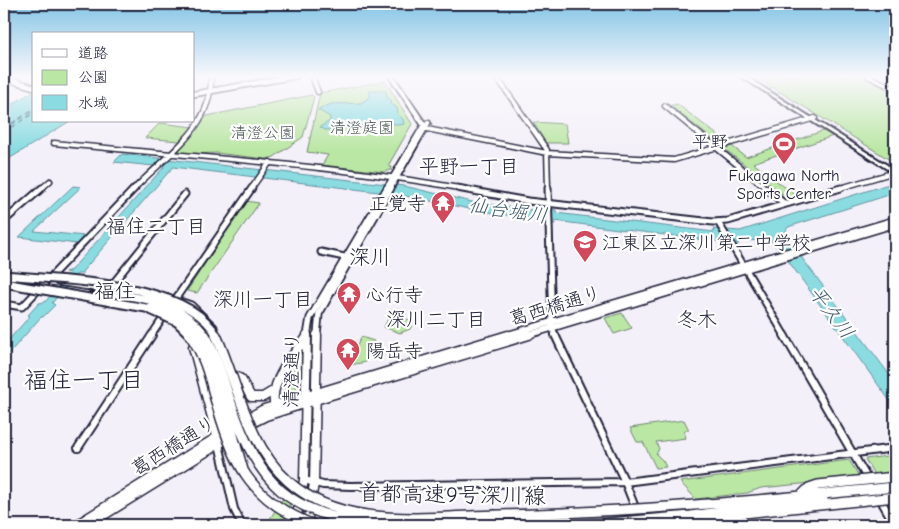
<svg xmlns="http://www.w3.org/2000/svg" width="899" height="529" font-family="'Comic Neue','Klee One',sans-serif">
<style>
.green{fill:#bbe7a5;stroke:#6e8470}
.water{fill:#8adce1;stroke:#60929f}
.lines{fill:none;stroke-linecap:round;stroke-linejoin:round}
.ferry{stroke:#415a6d;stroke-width:1;stroke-dasharray:5 4;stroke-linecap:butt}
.tertiary-far2-casing{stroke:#22223b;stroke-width:7}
.tertiary-far1-casing{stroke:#22223b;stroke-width:9}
.tertiary-casing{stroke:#22223b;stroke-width:10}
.secondary-far2-casing{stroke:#22223b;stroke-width:8}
.secondary-far1-casing{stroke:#22223b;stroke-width:9}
.secondary-casing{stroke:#22223b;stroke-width:11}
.primary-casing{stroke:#22223b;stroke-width:4}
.motorway-casing{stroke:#22223b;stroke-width:4}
.tertiary-far2{stroke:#fff;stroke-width:4}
.tertiary-far1{stroke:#fff;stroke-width:5}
.tertiary{stroke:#fff;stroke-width:6}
.secondary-far2{stroke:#fff;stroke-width:4.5}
.secondary-far1{stroke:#fff;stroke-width:5.5}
.secondary{stroke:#fff;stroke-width:8}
.primary{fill:#fff;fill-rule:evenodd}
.motorway{fill:#fff;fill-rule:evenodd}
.motorway-bridge-far1-casing{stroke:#22223b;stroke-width:11;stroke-linecap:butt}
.motorway-bridge-casing{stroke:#22223b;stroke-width:12;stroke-linecap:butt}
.motorway-bridge-far1{stroke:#fff;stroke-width:7}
.motorway-bridge{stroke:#fff;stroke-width:9}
.labels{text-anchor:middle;stroke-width:4.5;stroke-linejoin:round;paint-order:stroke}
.far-park-label{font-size:16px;fill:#505d5b;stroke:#fff}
.far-poi-label{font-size:16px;fill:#22223b;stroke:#fff}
.far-quarter-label{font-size:18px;fill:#22223b;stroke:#fff}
.poi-label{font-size:19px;fill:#22223b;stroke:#fff;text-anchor:start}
.street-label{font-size:19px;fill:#22223b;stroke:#fff}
.neighbourhood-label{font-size:20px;fill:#22223b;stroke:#fff}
.water-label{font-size:20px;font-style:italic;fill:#415a6d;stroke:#fff}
.quarter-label{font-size:21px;fill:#22223b;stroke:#fff}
.near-street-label{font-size:22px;fill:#22223b;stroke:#fff}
.near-neighbourhood-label{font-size:24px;fill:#22223b;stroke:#fff}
</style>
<rect width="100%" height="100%" fill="#f4f0f9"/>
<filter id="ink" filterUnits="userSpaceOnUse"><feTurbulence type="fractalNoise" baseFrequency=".02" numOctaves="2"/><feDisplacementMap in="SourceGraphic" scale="10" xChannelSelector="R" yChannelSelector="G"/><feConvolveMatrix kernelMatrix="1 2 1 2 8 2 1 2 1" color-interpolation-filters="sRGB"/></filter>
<g filter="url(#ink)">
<path class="green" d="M754,76H864L895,91V163Z
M385,81L412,124L388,166L392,167L391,170L384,172L322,165L328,155L307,152L320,93Z
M312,95L314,97L303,137L274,157L266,159L216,153L186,154L181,153L179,150L207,116Z
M677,104L746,157L823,131L833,136L753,163L798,197L789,199L727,151H723L712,139L670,106Z
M533,122L565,124L568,143H546Z
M160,123L193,127L179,141L145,138Z
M246,201L259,203L197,293L187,291Z
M622,313L632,328L614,334L605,318Z
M390,315L414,321L410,329L400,333L384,327Z
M361,337L374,341L365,358L366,362L350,365V349L356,348Z
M298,368L296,390L291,394L280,397L294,369Z
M684,420L689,430L684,431L686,438L656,442L659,449L656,454L663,461L666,467L656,468L643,442H637L630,428Z
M895,455V474L875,476L865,459Z
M849,460L860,478L761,488L747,493L696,499L680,482Z
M287,492L293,493L284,525H266Z"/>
<path class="water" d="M34,91V121H70L4,162V109Z
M369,91H386L387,97L392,101L391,104L397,108L398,115L403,119L404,124L399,125L387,122L365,133L367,127L364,125L339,127L341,129L325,130L320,127L330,121V117L318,110L331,104L361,103L371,96Z
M122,154L404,186L472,202L540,211L542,208L556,210V213L714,232L713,229L740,231L895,182V193L788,227L784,234L895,382V408L789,262L770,240L737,241L739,244L726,245L721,242L555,221V224L542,223L539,220L475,210L395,194L173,167L82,272V274H77L52,303L55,305L43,317H41L4,359V345L30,316L28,315L39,303L45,302L70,273L65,272L71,270L164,167L114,162Z
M73,186L81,187L34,231L85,236L77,244L19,237Z"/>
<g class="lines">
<path class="ferry" d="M4,128L34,109
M4,129L34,111
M4,132L34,113"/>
<defs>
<path id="tertiary-far2" d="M312,76L318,92
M496,76L547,150L548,189
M868,76L895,89
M665,106L767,189
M422,128L547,153L674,160L815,118
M54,143C191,157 328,164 464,189
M41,189L50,181
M134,189C166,155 213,129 211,76
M251,189L270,162
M837,189L895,172"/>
<path id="tertiary-far1" d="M457,188L528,201L713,222L728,221L841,188
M548,188L552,328L556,336
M765,188L785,204
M4,221L42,188
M718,222L785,336
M321,252L349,258
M110,287L185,194
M174,301L252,188
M4,304L22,307L135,188
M151,336L165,315"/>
<path id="tertiary" d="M555,335L625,482L642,525
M784,335L874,490
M219,444L234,509L242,525
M78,448L152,335
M304,480L323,485L351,486L625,482L895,448
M879,497L895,525"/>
<path id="secondary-far2" d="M4,78L34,87
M194,94L296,76
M386,189L424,125L391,76
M390,189L428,123"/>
<path id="secondary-far1" d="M58,282L91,287
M162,295L191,305L214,327
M307,336L310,318L387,188
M317,336L319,314L391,188
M504,336L895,220
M525,336L895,224"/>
<path id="secondary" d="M193,347L218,440
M233,375L241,379L251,397H263L273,391
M279,404L274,402C271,380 294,353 307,337
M237,424L264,409L508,335
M248,425L266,416L328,396L529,335
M307,523L314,484L317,335
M76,525L227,431
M88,525L230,437
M295,525L304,480L307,335"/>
<path id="primary" d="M740,76H745L895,170V174Z"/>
<path id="motorway" d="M87,283L119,292L120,294L117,297L118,298L117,300L114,301L89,298L88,296L89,294L92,293L108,295L84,288L83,286L84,284Z
M495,511L499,512L500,516L499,520L483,525H372L373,521L377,520L473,519Z"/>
</defs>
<use href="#tertiary-far2" class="tertiary-far2-casing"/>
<use href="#tertiary-far1" class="tertiary-far1-casing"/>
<use href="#tertiary" class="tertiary-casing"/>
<use href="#secondary-far2" class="secondary-far2-casing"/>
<use href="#secondary-far1" class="secondary-far1-casing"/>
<use href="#secondary" class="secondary-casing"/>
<use href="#primary" class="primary-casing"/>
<use href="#motorway" class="motorway-casing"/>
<use href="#tertiary-far2" class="tertiary-far2"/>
<use href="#tertiary-far1" class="tertiary-far1"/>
<use href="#tertiary" class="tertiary"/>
<use href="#secondary-far2" class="secondary-far2"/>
<use href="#secondary-far1" class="secondary-far1"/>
<use href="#secondary" class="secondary"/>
<use href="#primary" class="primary"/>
<use href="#motorway" class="motorway"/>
<defs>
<path id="motorway-bridge-far1" d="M4,275C61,281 188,280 217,336
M4,283L146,308L177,322L191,336
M116,294C151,299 185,305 206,336
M152,305C171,312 186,320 199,336"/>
<path id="motorway-bridge" d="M190,335C203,353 209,374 214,395C233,461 247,499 314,525
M198,335L213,365L243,470
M205,335C217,356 223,380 231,403C259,486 289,514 377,525
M216,335C238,384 247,444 288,481C310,501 338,511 367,515C411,521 456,516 500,515C632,512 764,500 895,487
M801,496L809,488L818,485L895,477
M707,517L895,497
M587,525L691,516L823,498"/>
</defs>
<use href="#motorway-bridge-far1" class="motorway-bridge-far1-casing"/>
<use href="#motorway-bridge" class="motorway-bridge-casing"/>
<use href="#motorway-bridge-far1" class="motorway-bridge-far1"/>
<use href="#motorway-bridge" class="motorway-bridge"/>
</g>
</g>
<linearGradient id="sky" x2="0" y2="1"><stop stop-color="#82c4e5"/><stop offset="0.51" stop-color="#faf8fc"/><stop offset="1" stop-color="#faf8fc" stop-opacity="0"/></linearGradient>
<rect width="899" height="150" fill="url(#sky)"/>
<defs>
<symbol id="stadium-pin" viewBox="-11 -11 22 30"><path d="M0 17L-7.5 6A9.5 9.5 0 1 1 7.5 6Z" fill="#d1495b" stroke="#fff"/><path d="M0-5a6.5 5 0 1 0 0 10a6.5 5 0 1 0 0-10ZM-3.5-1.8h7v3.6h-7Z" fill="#fff"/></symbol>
<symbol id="temple-pin" viewBox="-11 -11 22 30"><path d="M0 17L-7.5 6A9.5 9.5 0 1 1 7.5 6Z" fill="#d1495b" stroke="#fff"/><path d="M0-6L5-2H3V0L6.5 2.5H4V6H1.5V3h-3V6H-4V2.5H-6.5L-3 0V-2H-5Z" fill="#fff"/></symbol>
<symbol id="school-pin" viewBox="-11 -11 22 30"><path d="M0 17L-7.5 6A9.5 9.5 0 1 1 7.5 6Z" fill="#d1495b" stroke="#fff"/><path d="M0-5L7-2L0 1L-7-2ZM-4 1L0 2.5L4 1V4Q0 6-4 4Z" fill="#fff"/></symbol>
</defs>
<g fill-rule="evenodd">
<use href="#stadium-pin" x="770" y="130" width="28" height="38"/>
<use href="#temple-pin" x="429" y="189" width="28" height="38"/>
<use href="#school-pin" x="571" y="228" width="28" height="38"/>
<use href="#temple-pin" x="335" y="280" width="28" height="38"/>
<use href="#temple-pin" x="334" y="336" width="28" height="38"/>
</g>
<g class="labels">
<g class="far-park-label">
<text x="362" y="133">清澄庭園</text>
<text x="263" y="138">清澄公園</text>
</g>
<g class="far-poi-label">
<text x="784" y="181">Fukagawa North<tspan x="784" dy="18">Sports Center</tspan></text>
</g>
<g class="far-quarter-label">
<text x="710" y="148">平野</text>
</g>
<g class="poi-label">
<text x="426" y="210" text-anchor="end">正覚寺</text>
<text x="602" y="249">江東区立深川第二中学校</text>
<text x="366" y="301">心行寺</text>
<text x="366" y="357">陽岳寺</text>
</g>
<g class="street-label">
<text transform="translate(555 305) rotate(-17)" y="7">葛西橋通り</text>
<text transform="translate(291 370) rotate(-89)" y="7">清澄通り</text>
<text transform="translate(173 445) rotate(-32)" y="7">葛西橋通り</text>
</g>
<g class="neighbourhood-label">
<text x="469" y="173">平野一丁目</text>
<text x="156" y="233">福住二丁目</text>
<text x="263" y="306">深川一丁目</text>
<text x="436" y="326">深川二丁目</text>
<text x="697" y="326">冬木</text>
</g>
<g class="water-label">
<text transform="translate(508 210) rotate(8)" y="7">仙台堀川</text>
<text transform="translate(832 312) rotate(53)" y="7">平久川</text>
</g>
<g class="quarter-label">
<text x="370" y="264">深川</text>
<text x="115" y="298">福住</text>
</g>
<g class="near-street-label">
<text transform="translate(452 494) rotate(1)" y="8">首都高速9号深川線</text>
</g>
<g class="near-neighbourhood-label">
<text x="84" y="388">福住一丁目</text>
</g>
</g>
<rect width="899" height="529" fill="none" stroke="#fff" stroke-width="20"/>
<rect x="10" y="10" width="879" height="509" fill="none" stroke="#22223b" stroke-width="2" filter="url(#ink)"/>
<rect x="32" y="32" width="162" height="90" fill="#ffffff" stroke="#a7a7b1"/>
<rect x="42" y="49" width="25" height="8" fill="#ffffff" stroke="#a7a7b1"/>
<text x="78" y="58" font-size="15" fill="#22223b">道路</text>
<rect x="42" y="70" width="25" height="15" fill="#bbe7a5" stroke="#a7a7b1"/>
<text x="78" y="82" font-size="15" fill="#22223b">公園</text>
<rect x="42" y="95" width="25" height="15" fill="#8adce1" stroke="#a7a7b1"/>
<text x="78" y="108" font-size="15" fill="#22223b">水域</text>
</svg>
